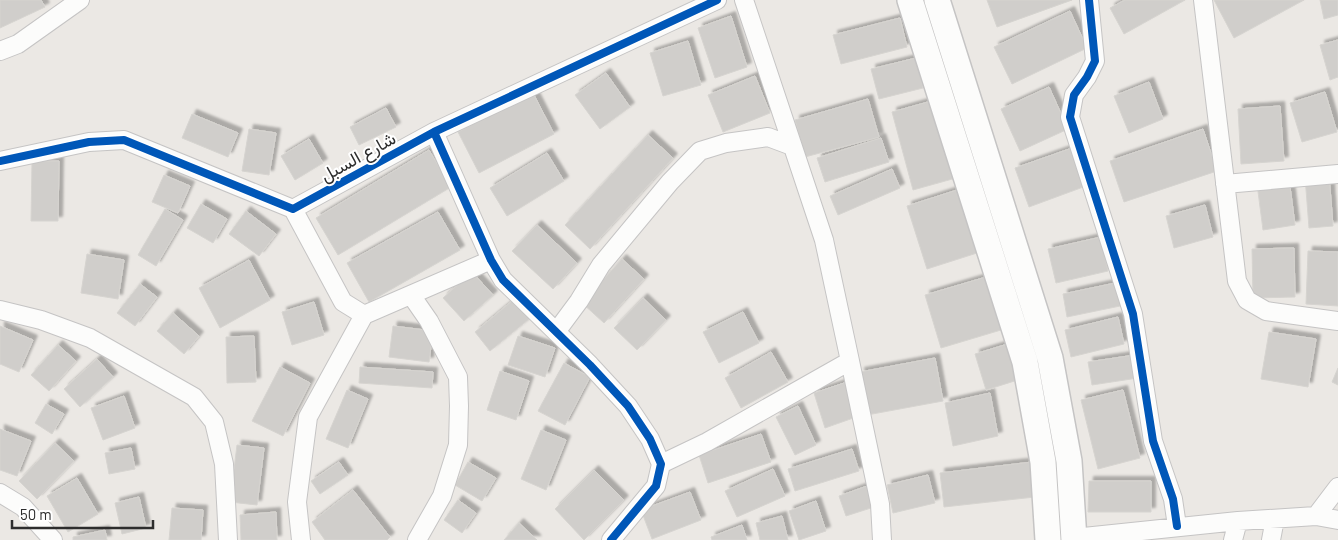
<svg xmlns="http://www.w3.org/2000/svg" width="1338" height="540" font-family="Barlow,Vazirmatn,sans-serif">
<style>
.building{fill:#d0cecb;stroke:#d6d4d0;filter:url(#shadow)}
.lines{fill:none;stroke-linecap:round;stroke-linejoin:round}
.minor-casing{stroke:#c5c4c4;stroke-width:20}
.secondary-casing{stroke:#c5c4c4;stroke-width:28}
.minor{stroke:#fcfcfb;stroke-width:18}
.secondary{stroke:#fcfcfb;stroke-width:25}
.cycleway-casing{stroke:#fff;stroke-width:11}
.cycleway{stroke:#0057b8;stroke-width:8}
.labels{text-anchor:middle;stroke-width:4;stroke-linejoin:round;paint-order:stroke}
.street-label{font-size:18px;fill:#2d2d2d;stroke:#fff}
</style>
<defs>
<filter id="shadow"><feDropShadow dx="4.5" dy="-4.5" stdDeviation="1" flood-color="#0004"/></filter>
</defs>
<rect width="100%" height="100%" fill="#ebe8e4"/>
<path class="building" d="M0,0H41L45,7L0,28Z
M987,0H1072L997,27Z
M1125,0H1185L1124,34L1110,8Z
M1214,0H1304L1234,38Z
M1320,0H1338V15L1324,19Z
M1070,11L1087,48L1012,84L994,47Z
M731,16L747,67L715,78L698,28Z
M900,18L907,47L841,64L833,35Z
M1338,40V77L1330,80L1320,45Z
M688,41L701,85L663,96L650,53Z
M916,58L923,88L879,99L871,69Z
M606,73L630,107L600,129L575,95Z
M755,76L770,113L723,132L708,95Z
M1149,82L1163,119L1129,133L1114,96Z
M1049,87L1068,129L1020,151L1001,109Z
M1325,92L1337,132L1302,142L1290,103Z
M533,93L554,134L479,173L458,132Z
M868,99L879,137L805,157L795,120Z
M935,100L956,178L913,190L892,112Z
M1280,106L1284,161L1241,164L1238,109Z
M386,108L396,127L359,145L350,127Z
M192,114L238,133L228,157L182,138Z
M249,129L276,133L269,175L242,171Z
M1203,129L1217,171L1124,202L1110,161Z
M648,135L673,158L590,249L565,225Z
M881,138L889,162L825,182L817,158Z
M309,139L323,163L295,180L281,156Z
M1072,148L1086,186L1029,207L1015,168Z
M429,150L451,187L338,255L316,218Z
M547,153L564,181L507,216L490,188Z
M32,161H59L58,221H31Z
M892,169L900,188L838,215L830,196Z
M164,175L190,186L178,213L152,202Z
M1329,175L1333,226L1309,228L1305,177Z
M1289,179L1295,225L1263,230L1257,184Z
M957,190L977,253L927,269L907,206Z
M201,204L227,219L213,243L187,228Z
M1205,205L1213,237L1174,248L1166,216Z
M165,209L183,220L156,266L138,255Z
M246,211L276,234L259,256L229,234Z
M438,212L460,250L369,302L347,263Z
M537,225L577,263L553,289L512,251Z
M1101,237L1108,271L1056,283L1048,249Z
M1294,248L1295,297L1253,298L1252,249Z
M1308,251L1338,252V306L1306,304Z
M87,254L124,260L118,299L81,293Z
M622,259L644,279L604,323L582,303Z
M249,260L270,300L220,328L199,288Z
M472,272L493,295L464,321L443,298Z
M986,277L1001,330L941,348L925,295Z
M1120,282L1125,305L1067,317L1063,294Z
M140,284L157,297L135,326L117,313Z
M518,296L534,315L490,351L475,332Z
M643,298L666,320L637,350L614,328Z
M314,302L324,335L292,345L282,312Z
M743,312L759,343L719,363L703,332Z
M173,313L199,336L184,354L157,331Z
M1118,317L1124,344L1071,357L1065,330Z
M0,326L33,340L19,372L0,364Z
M393,326L433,331L429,362L389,357Z
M1269,332L1316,339L1308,387L1261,379Z
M254,336L256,382L227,383L226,337Z
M518,336L555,348L545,377L508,365Z
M1014,342L1024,378L986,390L975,354Z
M58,345L76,361L49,391L31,375Z
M771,352L788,382L741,408L725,378Z
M1135,355L1138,378L1092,385L1088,362Z
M935,358L943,401L867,415L860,372Z
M97,359L113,377L80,407L64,389Z
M564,363L590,377L565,425L538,411Z
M280,367L310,383L283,436L252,421Z
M360,367L433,372L432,388L359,383Z
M1338,368V385L1332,382Z
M500,371L529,381L516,420L487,410Z
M847,382L859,416L825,428L814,393Z
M347,390L368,399L348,448L326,439Z
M1123,390L1140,458L1098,469L1081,400Z
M990,393L998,436L953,446L945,403Z
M124,396L135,428L103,440L91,408Z
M46,404L64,414L52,434L35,423Z
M798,406L816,445L795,455L776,417Z
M0,429L31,441L17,476L0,470Z
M541,430L566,440L546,490L521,479Z
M761,434L771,462L708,483L699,455Z
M55,443L74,461L37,499L19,481Z
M237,445L264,448L257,505L230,502Z
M131,448L135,469L109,474L105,453Z
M852,449L859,471L795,491L788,469Z
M339,462L348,475L320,494L311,481Z
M468,462L496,478L482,501L455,485Z
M1032,462L1035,497L944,507L940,473Z
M773,469L785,496L737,517L725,491Z
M594,470L624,500L584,540L555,509Z
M928,475L935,503L893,513L887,485Z
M77,478L98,514L68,532L47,496Z
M1089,481H1151V512H1088Z
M867,486L874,507L846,516L839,496Z
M353,490L390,537L387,540H325L312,522Z
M690,492L701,520L652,539L641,510Z
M139,497L146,528L122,534L115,503Z
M458,500L476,513L462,533L444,520Z
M816,501L826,531L799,540L789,511Z
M172,508L203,510L201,540H169Z
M276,512L277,540H241L240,515Z
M782,516L788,540H760L756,523Z
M519,523L537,540H504Z
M742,525L747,540H712L711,537Z
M105,530L107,540H73V537Z"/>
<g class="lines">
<defs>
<path id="minor" d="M744,0L824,240L850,361
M1089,0L1095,61L1087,77L1074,95L1070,117L1133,314L1153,441L1173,499L1177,526
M1203,0L1237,281L1247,300L1266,311L1338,321
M0,51L18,44L80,0
M434,132L491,260L503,280L590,365L628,406L650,439L661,464L656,486L611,540
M0,161L89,142L124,140L293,209L434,132L717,0
M1225,184L1338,174
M293,209L343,302L364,315L491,260
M411,295L429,321L458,377L459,406L458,445L442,496L417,540
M0,310L41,320L90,338L194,397L214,422L224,464L228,540
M556,332L579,301L601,265L670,182L700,151L726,143L768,137L792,146
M661,464L707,442L850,361L880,504L882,540
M0,493L23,507L53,540
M1316,516L1338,487
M1074,538L1238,521L1316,516L1338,520
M301,540L297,502L308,417L364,315
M1233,540L1238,521
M1271,540L1275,519"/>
<path id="secondary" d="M910,0L1025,362L1043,462L1048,540
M937,0L1050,358L1069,461L1074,540"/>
</defs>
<use href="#minor" class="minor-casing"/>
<use href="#secondary" class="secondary-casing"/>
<use href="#minor" class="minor"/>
<use href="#secondary" class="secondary"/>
<defs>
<path id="cycleway" d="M1089,0L1095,61L1087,77L1074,95L1070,117L1133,314L1153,441L1173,499L1177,526
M434,132L491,260L503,280L590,365L628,406L650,439L661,464L656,486L611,540
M0,161L89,142L124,140L293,209L434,132L717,0"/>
</defs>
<use href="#cycleway" class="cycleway-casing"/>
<use href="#cycleway" class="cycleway"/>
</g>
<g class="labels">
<g class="street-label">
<text transform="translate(358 157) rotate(-29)" y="6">شارع السبل</text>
</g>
</g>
<path d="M12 520v8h141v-8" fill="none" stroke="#2d2d2d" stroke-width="2.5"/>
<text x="20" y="520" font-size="15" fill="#2d2d2d" stroke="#ffffff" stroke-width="4" paint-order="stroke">50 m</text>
</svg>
